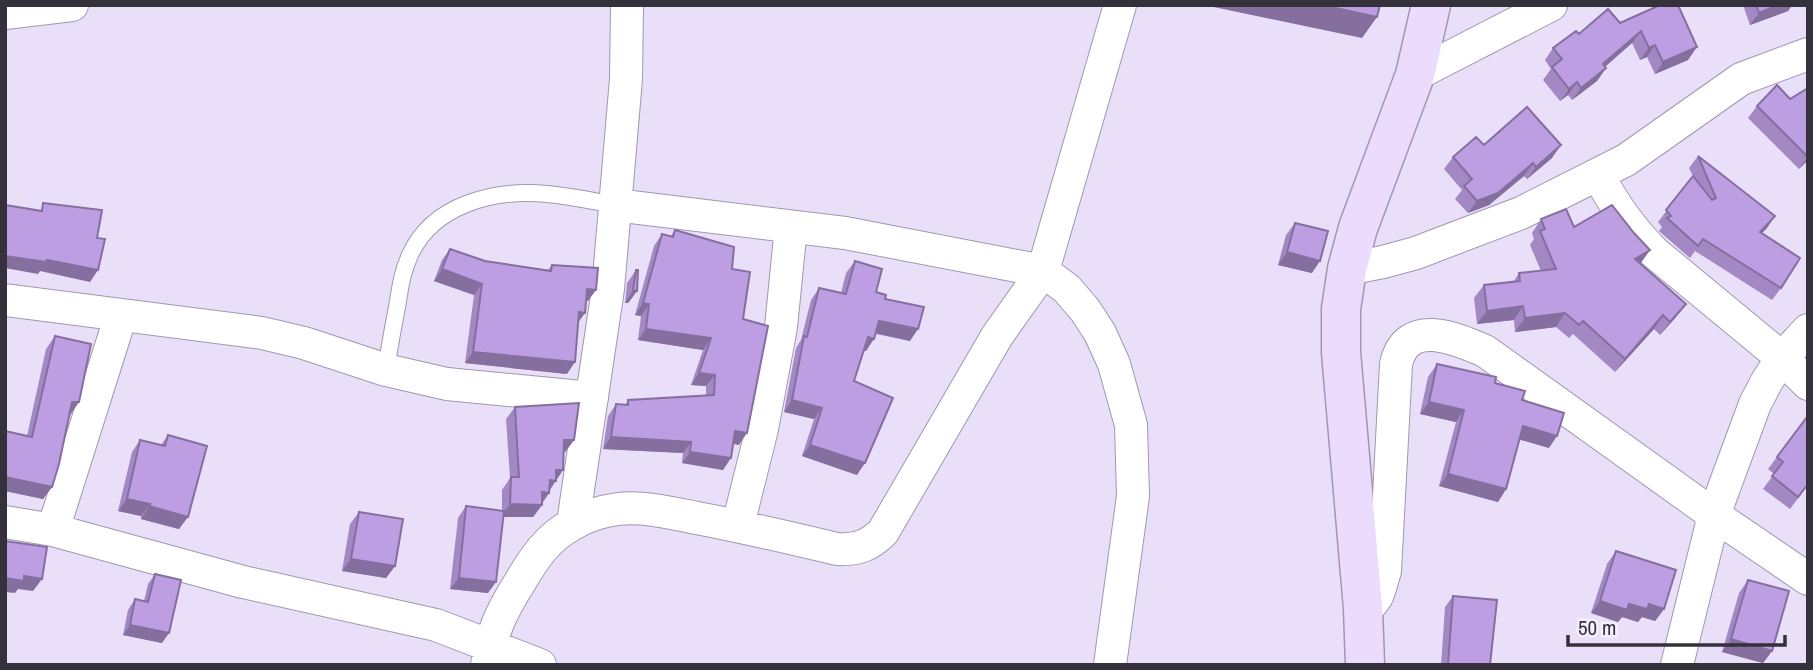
<svg xmlns="http://www.w3.org/2000/svg" width="1813" height="670" font-family="'Archivo Narrow',sans-serif">
<style>
.lines{fill:none;stroke-linecap:round;stroke-linejoin:round}
.lane-casing{stroke:#a197af;stroke-width:18}
.street-casing{stroke:#a197af;stroke-width:34}
.secondary-casing{stroke:#a197af;stroke-width:41}
.lane{stroke:#fff;stroke-width:16}
.street{stroke:#fff;stroke-width:32}
.secondary{stroke:#ebdbfd;stroke-width:38}
.wall{fill:#a388c3}
.shaded-wall{fill:#846f9f}
.building{fill:#bd9ee3;stroke:#846f9f;stroke-width:2}
</style>
<rect width="100%" height="100%" fill="#eadff9"/>
<g class="lines">
<defs>
<path id="lane" d="M386,370C389,349 393,328 397,307C400,289 402,272 410,255C433,204 495,189 547,194C570,196 593,201 615,205"/>
<path id="street" d="M5,13L72,5
M1415,75L1551,5
M1598,174C1613,204 1631,229 1655,253L1782,358L1808,384
M615,205L845,233L1043,271L1067,289L1085,310L1100,333L1114,364L1131,425L1133,496L1110,665
M1347,269L1383,262L1416,253L1521,213L1626,160L1741,79L1808,54
M5,300L262,333L304,343L386,370L447,384L592,398
M5,522L53,530L243,582L436,625L540,665
M573,523L608,289L626,79L627,5
M738,525L762,429L781,327L791,227
M53,530L121,315
M1363,608C1379,604 1380,586 1385,571L1396,364C1407,317 1455,338 1485,351L1714,515L1808,579
M487,665C491,632 503,609 520,582C534,558 548,537 573,524C586,516 603,511 618,509C644,506 672,513 697,518C744,527 791,538 837,549C857,550 869,546 883,532L997,336L1043,271L1120,5
M1677,665L1714,515L1755,404L1767,381L1782,358L1808,330"/>
<path id="secondary" d="M1365,665L1363,608L1341,352V309L1347,269L1358,228L1415,75L1431,5"/>
</defs>
<use href="#lane" class="lane-casing"/>
<use href="#street" class="street-casing"/>
<use href="#secondary" class="secondary-casing"/>
<use href="#lane" class="lane"/>
<use href="#street" class="street"/>
<use href="#secondary" class="secondary"/>
</g>
<path class="wall" d="M1660,5L1688,60L1655,74L1647,57L1640,60L1632,43L1605,67L1606,68L1597,81L1572,100L1568,95L1560,101L1543,80L1551,69L1545,60L1553,48L1579,34L1620,23Z
M1743,5H1792L1788,11L1750,25Z
M1808,88V160L1799,169L1748,118L1757,106L1790,99Z
M1484,145L1552,158L1527,179L1524,176L1489,205L1468,213L1455,199L1462,190L1444,169L1453,157Z
M1698,156L1767,228L1762,233L1781,288L1772,300L1695,251L1690,258L1659,231L1662,227L1658,222L1693,176L1689,168Z
M1541,219L1574,227L1634,233L1650,250L1640,264L1676,317L1660,335L1654,329L1615,372L1573,334L1569,338L1556,327L1515,332L1514,320L1477,324L1474,298L1484,285L1514,281L1519,273L1541,271L1530,245L1534,239L1532,233Z
M1295,223L1312,273L1278,265L1286,235Z
M675,230L732,269L743,319L739,445L733,444L723,470L682,463L683,453L603,449L608,416L616,404L625,405L628,400L706,395V386L691,385L703,350L638,340L641,316L635,315L654,246L662,234L670,237Z
M450,249L485,261L548,270L552,265L588,301H586L578,322L567,374L465,363L474,295L434,281L442,260Z
M855,261L876,292L885,299L910,341L876,334L866,351L864,350L854,381L857,475L802,456L814,419L784,412L796,348L801,340L811,300L819,288L841,293L846,273Z
M636,270L637,291L628,303H625L627,283Z
M55,336L79,402L70,415L52,487L43,499L5,491V431L27,436L46,349Z
M1437,364L1495,383L1522,400L1549,448L1519,439L1506,489L1498,502L1439,486L1456,422L1420,414L1428,377Z
M515,407L574,440L565,452H564L563,470L550,490L549,493L542,503V505L533,517H503L488,593L450,589L458,518L466,506L502,511V490L510,478L506,419Z
M1807,417L1808,485L1790,509L1763,489L1774,474L1768,469Z
M168,435L179,529L141,519V516L118,511L132,452L140,440L161,445Z
M359,512L395,566L386,578L342,571L350,524Z
M1616,551L1664,609L1655,621L1642,617L1638,622L1622,617L1618,622L1591,613L1607,564Z
M155,574L162,643L123,635L128,610L135,599L144,601L148,584Z
M1748,580L1772,651L1763,663L1722,652L1739,593Z
M1453,596L1490,665H1441L1445,607Z"/>
<path class="shaded-wall" d="M1204,5H1322L1377,17L1362,38Z
M1778,5H1792L1788,11L1750,25L1759,13Z
M1641,31L1632,43L1594,76L1603,64Z
M1655,45L1647,57L1640,60L1649,48Z
M1697,47L1688,60L1655,74L1663,62Z
M1606,68L1597,81L1572,100L1581,88Z
M1577,82L1568,95L1560,101L1569,89Z
M1561,145L1552,158L1527,179L1536,167Z
M1808,157V160L1799,169Z
M1533,163L1524,176L1489,205L1468,213L1477,201Z
M1775,216L1767,228L1751,244L1760,232Z
M1650,250L1640,264L1635,259Z
M1287,252L1320,261L1312,273L1278,265Z
M5,256L47,260L98,270L90,282L40,271L38,274L5,268Z
M442,269L482,284L474,295L434,281Z
M587,289L596,290L588,301H579Z
M633,290L637,291L628,303H625Z
M643,303L649,304L641,316L635,315Z
M1686,304L1676,317L1660,335L1670,322Z
M1523,306L1514,320L1477,324L1487,311Z
M579,312L585,313L577,324Z
M1565,313L1556,327L1515,332L1525,318Z
M1663,315L1654,329L1615,372L1625,359Z
M879,321L918,329L910,341L871,332Z
M646,329L711,338L703,350L638,340Z
M868,337L874,339L866,351L859,349Z
M473,352L575,362L567,374L465,363Z
M699,373L715,375L706,386L691,385Z
M792,400L822,408L814,419L784,412Z
M72,402H79L70,415Z
M1429,402L1464,410L1456,422L1420,414Z
M1523,426L1557,436L1549,448L1514,438Z
M735,431L747,433L739,445L727,442Z
M611,437L691,442L683,453L603,449Z
M564,440H574L565,452L556,453Z
M810,445L865,463L857,475L802,456Z
M690,452L731,458L723,470L682,463Z
M556,470H563L548,492L549,493L541,505H534Z
M1448,474L1506,489L1498,502L1439,486Z
M5,477L52,487L43,499L5,491Z
M127,499L150,504L141,516L118,511Z
M510,504L542,505L533,517H501Z
M149,506L188,517L179,529L141,519Z
M351,559L395,566L386,578L342,571Z
M24,576L42,579L33,591L18,589L15,593L5,592V578Z
M459,578L496,582L488,593L450,589Z
M1600,601L1629,604H1649L1664,609L1655,621L1642,617L1638,622L1622,617L1618,622L1591,613Z
M130,625L169,633L162,643L123,635Z
M1731,639L1772,651L1763,663L1722,652Z"/>
<path class="building" d="M1322,5H1380L1377,17Z
M1660,5H1678L1697,47L1663,62L1655,45L1649,48L1641,31L1603,64L1606,68L1581,88L1577,82L1569,89L1552,67L1562,59L1553,48L1576,31L1579,34L1608,9L1620,23Z
M1756,5H1778L1759,13Z
M1777,85L1790,99L1808,88V157L1757,106Z
M1527,107L1561,145L1536,167L1533,163L1498,193L1477,201L1464,186L1472,179L1453,157L1476,137L1484,145Z
M1698,156L1775,216L1760,232L1800,258L1781,288L1703,239L1698,246L1667,218L1671,216L1666,210L1693,176L1712,200L1716,198Z
M43,203L102,210L97,238L105,239L98,270L47,260L46,262L5,256V205L42,211Z
M1612,205L1634,233L1650,250L1635,259L1686,304L1670,322L1663,315L1625,359L1583,321L1579,325L1565,313L1525,318L1523,306L1487,311L1484,285L1520,281L1519,273L1556,269L1540,231L1545,229L1541,219L1566,209L1574,227Z
M1295,223L1328,231L1320,261L1287,252Z
M675,230L734,247L732,269L750,272L743,319L768,326L747,433L735,431L731,458L690,452L691,442L611,437L616,404L628,405V400L714,395L715,375L699,373L711,338L646,329L649,304L643,303L662,234L673,237Z
M450,249L485,261L551,271L552,265L598,268L596,290L587,289L585,313L579,312L575,362L473,352L482,284L442,269Z
M855,261L882,269L876,292L886,295L885,299L924,307L918,329L879,321L874,339L868,337L854,381L893,398L865,463L810,445L822,408L792,400L804,336L807,337L819,288L846,294Z
M636,270H638L637,291L633,290Z
M55,336L91,344L79,402H72L59,464L52,487L5,477V431L32,437Z
M1437,364L1496,377L1495,383L1525,391L1522,400L1564,413L1557,436L1523,426L1506,489L1448,474L1464,410L1429,402Z
M579,403L574,440H564L563,470H556V481L550,480L549,493L542,492V505L510,504L511,477H519L515,407Z
M1807,417H1808V484L1798,497L1772,476L1783,462L1777,457Z
M168,435L207,446L188,517L149,506L150,504L127,499L140,440L165,446Z
M466,506L504,511L496,582L459,578Z
M359,512L403,519L395,566L351,559Z
M5,541L47,547L42,579L24,576V581L5,578Z
M1616,551L1676,570L1664,609L1649,604L1647,609L1629,604L1627,610L1600,601Z
M155,574L181,580L169,633L130,625L135,599L148,602Z
M1748,580L1789,591L1772,651L1731,639Z
M1453,596L1497,600L1490,665H1448Z"/>
<rect width="1813" height="670" fill="none" stroke="#35313b" stroke-width="14"/>
<path d="M1568 635v10h217v-10" fill="none" stroke="#35313b" stroke-width="3.5"/>
<text x="1578" y="635" font-size="21" fill="#35313b" stroke="#f5efff" stroke-width="5" paint-order="stroke">50 m</text>
</svg>
